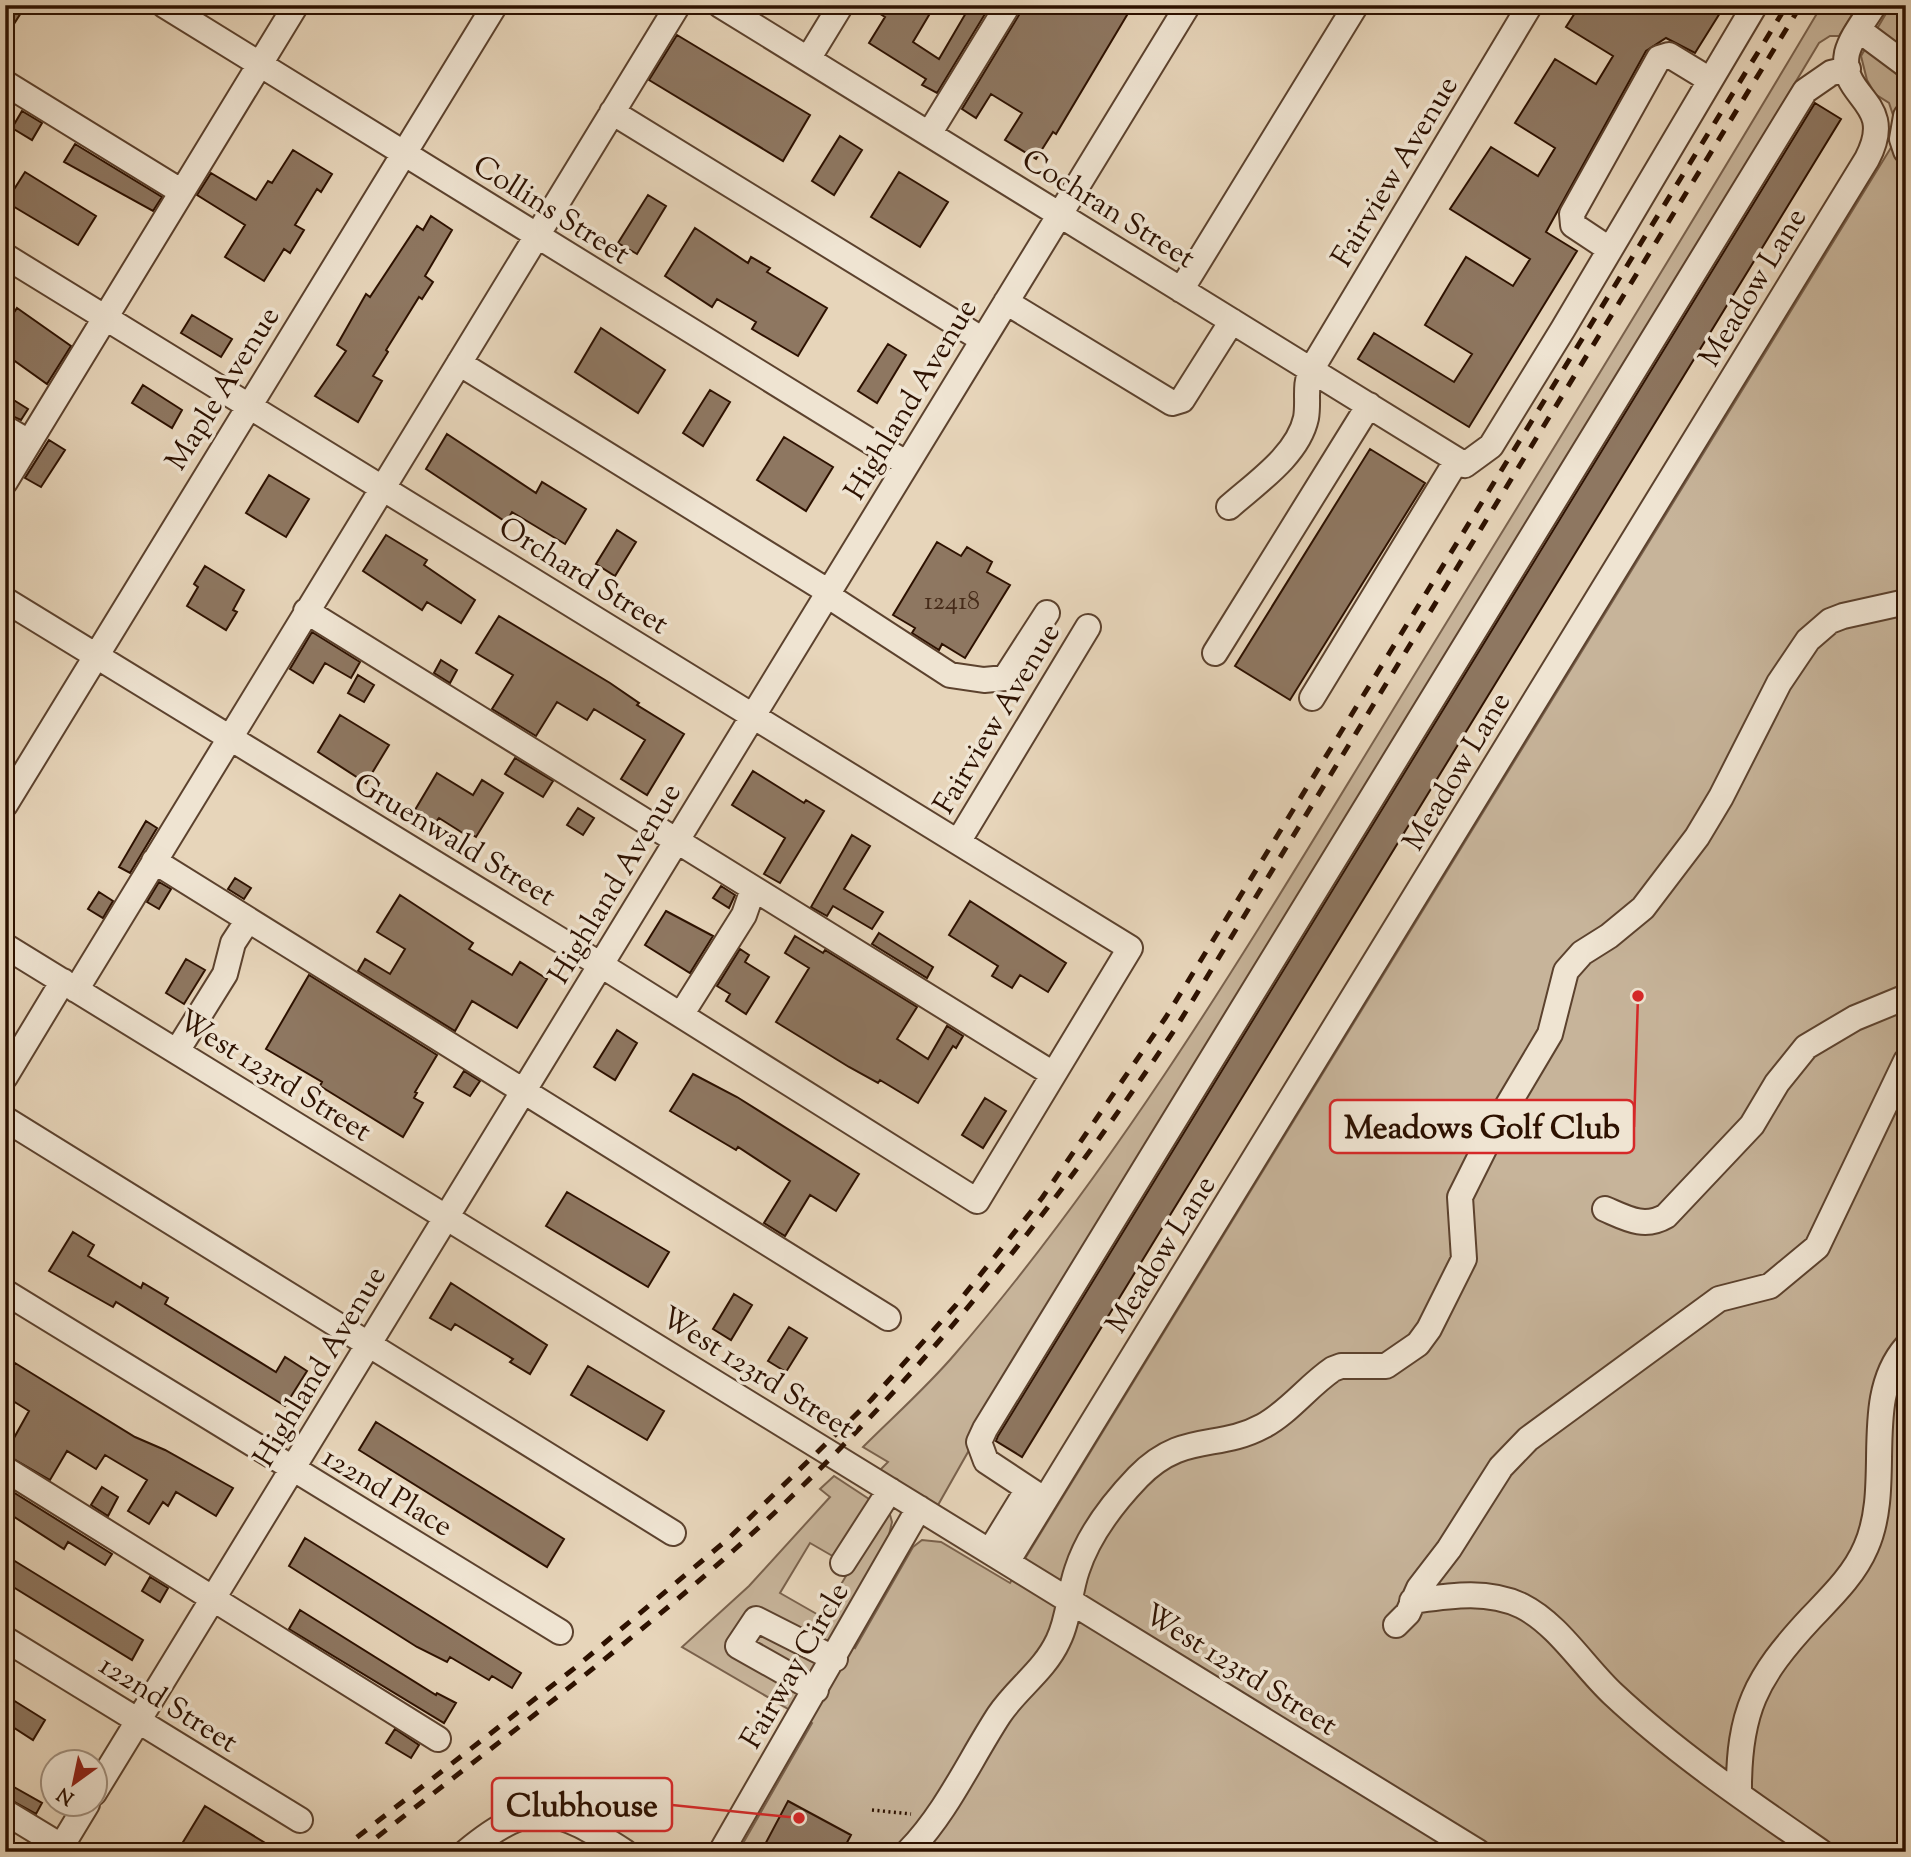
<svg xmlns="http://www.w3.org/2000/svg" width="1911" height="1857" font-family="'Sorts Mill Goudy',serif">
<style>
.green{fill:#c7b49a;stroke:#7a624d;stroke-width:2}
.building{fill:#8e7761;stroke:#2d1100;stroke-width:2}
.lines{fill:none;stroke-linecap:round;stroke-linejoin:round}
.minor-casing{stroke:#5c422e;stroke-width:28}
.path{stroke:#2d1100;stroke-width:3.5;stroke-dasharray:2 3.5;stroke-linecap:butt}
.minor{stroke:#efe4d2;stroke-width:24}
.rail{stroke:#2d1100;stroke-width:5;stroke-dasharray:12 12;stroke-linecap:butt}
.labels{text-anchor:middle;stroke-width:7;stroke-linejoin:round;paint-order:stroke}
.number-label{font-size:26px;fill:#452a18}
.street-label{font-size:30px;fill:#2d1100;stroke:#efe4d2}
.leader{fill:none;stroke:#d62828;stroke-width:2.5}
.callout-dot{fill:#d62828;stroke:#efe4d2;stroke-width:2.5}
.callout{fill:#efe4d2;stroke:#d62828;stroke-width:2.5}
.callout-label{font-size:32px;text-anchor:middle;font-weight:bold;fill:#2d1100}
</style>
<rect width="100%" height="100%" fill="#e7d5ba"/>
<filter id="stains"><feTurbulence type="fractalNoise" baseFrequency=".00286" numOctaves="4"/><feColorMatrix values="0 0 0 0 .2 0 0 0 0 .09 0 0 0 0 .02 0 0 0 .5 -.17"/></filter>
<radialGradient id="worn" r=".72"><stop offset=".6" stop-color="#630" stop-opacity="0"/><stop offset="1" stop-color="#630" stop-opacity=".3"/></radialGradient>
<path class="green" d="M1822,5H1858L1839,36H1830L1819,43L1314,883L1071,1270L938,1505L880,1470L888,1462L863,1447C894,1416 927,1387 955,1354C1124,1158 1256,933 1391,713C1535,478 1681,243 1822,5Z
M1891,5H1906V1852H738L812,1723L682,1647L749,1586L830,1497L820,1489L834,1476L872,1501L836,1558L810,1543L780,1593L822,1617L874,1528L889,1511L892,1522L889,1535L833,1635L855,1648L913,1547L922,1540L941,1542L1010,1583L1892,146L1895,121L1889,103L1875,94L1867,80L1861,56Z"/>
<path class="building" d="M5,5H26L5,38Z
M866,5H935L913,42L939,59L970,6L985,14L937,93L922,85L926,79L869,43L885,17Z
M1025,5H1133L1056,134L1053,132L1036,159L1005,140L1022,113L991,94L976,118L962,109Z
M1580,5H1725L1695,53L1666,38L1646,51L1546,232L1577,251L1469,427L1358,359L1374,333L1454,382L1472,354L1425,325L1450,283L1466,257L1513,286L1530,259L1450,209L1491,147L1538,176L1555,148L1515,123L1555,59L1596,84L1613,56L1566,27Z
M677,35L810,115L783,161L649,80Z
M1815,103L1841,119L1022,1457L996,1441L998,1436Z
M22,111L42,123L32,140L12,128Z
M840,136L862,150L834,195L812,181Z
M75,144L162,197L153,211L64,162Z
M293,150L332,174L321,192L317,189L295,225L304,230L290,253L284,249L264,281L225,257L245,225L197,195L211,173L256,200L268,181L272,183Z
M25,172L96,216L78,245L6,202Z
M899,172L948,202L920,247L871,217Z
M648,195L666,206L637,254L618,243Z
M431,216L452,230L425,276L433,282L422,299L419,297L386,350L388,352L373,376L382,381L358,422L315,396L346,351L337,345L366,294L370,297L417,226L423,230Z
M695,228L748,263L751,257L770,268L767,272L827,308L798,356L752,329L756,322L717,299L712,307L665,276Z
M17,308L71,346L47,384L5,354V326Z
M192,315L232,339L221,357L181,333Z
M601,328L665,370L638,413L575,372Z
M888,344L906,355L877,403L858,391Z
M143,385L182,410L172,428L132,403Z
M710,390L730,402L703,446L683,433Z
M12,399L28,409L21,420L5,413Z
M447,434L536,493L542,482L586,509L565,544L512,512L506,522L426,469Z
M784,437L833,467L806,511L757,480Z
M49,440L65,450L41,487L25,478Z
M1370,449L1425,483L1290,700L1235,666Z
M269,475L309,499L286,537L246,513Z
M617,530L636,542L615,576L596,564Z
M386,535L427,560L424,565L475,600L461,623L427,602L422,610L363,571Z
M937,542L961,556L967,547L992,562L987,572L1010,585L965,658L942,644L939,650L912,633L915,628L893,615Z
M205,566L244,590L233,610L237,612L226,630L187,606L198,587L194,584Z
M499,616L610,683L639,703L637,705L684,734L647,795L621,779L645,740L594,709L587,720L557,702L536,736L492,709L513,675L476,653Z
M312,632L360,662L351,678L325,663L313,683L290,669Z
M441,660L457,670L450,683L434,673Z
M358,675L374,685L364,702L348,693Z
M340,715L389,745L366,783L318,752Z
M515,758L553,781L543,797L505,774Z
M753,771L804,803L806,800L824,811L780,883L764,874L785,838L732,805Z
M437,773L473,795L482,780L503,793L476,837L471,834L469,837L439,818L435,823L415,810Z
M578,808L594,818L583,835L567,825Z
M146,821L157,828L130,873L119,867Z
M852,835L870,846L844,889L883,912L872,929L833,906L827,916L811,907Z
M235,878L251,888L244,899L228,889Z
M159,882L171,889L159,909L147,902Z
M721,886L735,895L729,908L713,898Z
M99,892L113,901L103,918L88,909Z
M400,895L473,943L469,949L512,975L520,962L547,979L517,1028L472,1001L455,1031L358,971L365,959L390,974L405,949L377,932Z
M970,901L1066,963L1048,992L1020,975L1012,988L992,976L998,966L949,935Z
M666,911L713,936L690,973L645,945Z
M879,933L933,967L927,978L872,944Z
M795,936L823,953L825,950L917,1007L897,1039L928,1059L947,1026L963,1036L956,1048L953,1046L918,1103L880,1080L878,1083L849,1067L776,1022L809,968L785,953Z
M740,949L749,955L745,962L769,977L746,1014L726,1001L730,994L717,986Z
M186,959L205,970L184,1004L166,993Z
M309,975L437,1055L415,1092L417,1093L414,1098L423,1103L403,1137L320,1086L322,1082L266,1049Z
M617,1030L637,1043L615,1080L594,1067Z
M464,1071L480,1081L470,1096L454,1087Z
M693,1074L737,1097L859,1174L836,1211L810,1195L785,1236L764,1223L790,1181L738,1147L736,1150L670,1111Z
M985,1098L1006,1111L983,1148L962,1135Z
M567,1192L669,1252L648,1287L546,1226Z
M73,1232L94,1245L88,1256L141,1288L143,1283L168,1298L165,1304L276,1372L285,1357L307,1371L285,1406L116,1302L113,1307L49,1271Z
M451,1283L547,1345L530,1374L510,1362L513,1359L455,1324L451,1330L430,1318Z
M734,1294L752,1305L731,1340L713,1329Z
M789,1327L807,1338L786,1372L768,1361Z
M15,1363L135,1437L165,1450L233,1488L216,1516L176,1492L168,1506L163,1502L149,1524L128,1511L147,1480L105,1455L96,1469L67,1451L50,1480L5,1454L29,1411L5,1396V1379Z
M588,1366L664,1411L647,1440L571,1395Z
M376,1422L564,1539L547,1567L359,1450Z
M5,1487L112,1554L105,1565L68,1542L64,1549L5,1511Z
M102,1487L118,1497L108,1516L91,1505Z
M305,1538L521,1673L512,1688L492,1676L489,1680L450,1657L447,1662L417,1647L289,1566Z
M5,1555L143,1640L132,1660L5,1582Z
M150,1577L168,1588L160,1602L142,1591Z
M300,1610L436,1695L437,1693L456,1703L444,1723L289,1629Z
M5,1695L45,1720L33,1740L5,1722Z
M395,1729L419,1745L411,1758L386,1743Z
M5,1782L42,1803L36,1814L5,1797Z
M788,1801L851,1835L842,1852H761Z
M205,1806L280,1852H177Z"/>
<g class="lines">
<defs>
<path id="minor" d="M164,5L907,464
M720,5L1465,465L1491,446L1563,329L1755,5
M1859,30L1906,65
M808,59L841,5
M5,83L182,192
M612,112L983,340
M1906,116L1902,139L1906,151
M929,134L1008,5
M1609,249L1573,225L1572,214L1659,58L1669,55L1710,80
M5,256L1130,948L977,1201L601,965L5,600
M1181,290L1356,5
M1006,302L1172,403L1182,400L1232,321
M459,363L829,592
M5,428L29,442
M5,482L296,5
M1229,507C1256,483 1298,455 1306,418C1309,401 1304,386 1311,370L1530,5
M827,595L950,675L984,680L1005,678L1047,613
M306,611L1053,1074
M1215,653L1369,405
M1312,698L1457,460
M5,805L495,5
M958,842L1088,627
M154,861L888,1318
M5,946L1478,1852
M76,990L678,5
M681,1015L744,915L753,889
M177,1051L225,974L233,943L248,920
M5,1077L63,981
M5,1119L673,1533
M1605,1209C1626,1218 1644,1229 1666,1216L1752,1125L1777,1083L1806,1047L1855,1018L1906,997
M5,1292L560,1632
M5,1469L438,1739
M1045,1500L986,1461L979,1442L985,1429L1805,91L1831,73L1848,69
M990,1551L1028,1489
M1007,1562L1867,159C1898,100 1838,99 1847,53C1851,37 1865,20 1874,5
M843,1563L890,1490
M1412,1601C1448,1596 1487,1589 1522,1606C1558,1624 1584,1667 1613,1694C1676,1753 1750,1803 1821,1852
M1396,1625L1408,1613L1419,1588L1449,1549L1501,1467L1528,1439L1719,1299L1770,1286L1817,1247L1906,1061
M5,1639L300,1820
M816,1690L738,1646L756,1619L835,1659
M94,1793L1188,5
M1739,1794C1738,1712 1756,1677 1811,1618C1832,1596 1854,1575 1866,1547C1894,1484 1860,1400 1906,1347
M5,1812L61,1846
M58,1852L87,1804
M466,1852C534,1796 556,1808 625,1852
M721,1852L919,1508
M908,1852C947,1812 969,1761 999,1715C1017,1688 1044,1671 1058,1641C1069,1619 1069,1593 1077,1570C1088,1536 1114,1502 1138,1477C1183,1431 1217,1451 1263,1426C1289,1412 1308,1386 1333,1369L1341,1366H1386L1418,1344L1429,1329L1464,1259L1460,1197L1496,1125L1550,1034L1566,971L1582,953L1609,936L1643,908L1697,837L1721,797L1779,683L1808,640L1830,621L1843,616L1906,602"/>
</defs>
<use href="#minor" class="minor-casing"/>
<path class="path" d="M872,1810L911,1814"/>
<use href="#minor" class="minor"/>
<path class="rail" d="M338,1852L576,1667L728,1539L871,1400L956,1305L1042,1198L1166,1017L1787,5
M358,1852C484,1753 614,1657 734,1550C906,1396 1049,1218 1177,1026L1801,5"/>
</g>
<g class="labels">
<g class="number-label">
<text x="952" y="609">12418</text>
</g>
<g class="street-label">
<text transform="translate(1394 171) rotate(-59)" y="10">Fairview Avenue</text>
<text transform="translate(1109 208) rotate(32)" y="10">Cochran Street</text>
<text transform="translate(552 209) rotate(32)" y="10">Collins Street</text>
<text transform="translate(1752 287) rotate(-59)" y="10">Meadow Lane</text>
<text transform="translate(222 388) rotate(-58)" y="10">Maple Avenue</text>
<text transform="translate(910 399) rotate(-59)" y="10">Highland Avenue</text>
<text transform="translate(584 575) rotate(32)" y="10">Orchard Street</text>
<text transform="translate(996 718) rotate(-59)" y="10">Fairview Avenue</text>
<text transform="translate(1456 771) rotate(-59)" y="10">Meadow Lane</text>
<text transform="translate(455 839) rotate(31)" y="10">Gruenwald Street</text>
<text transform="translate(614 883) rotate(-59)" y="10">Highland Avenue</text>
<text transform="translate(275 1075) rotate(32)" y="10">West 123rd Street</text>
<text transform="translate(1160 1254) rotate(-58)" y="10">Meadow Lane</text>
<text transform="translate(319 1366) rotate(-59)" y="10">Highland Avenue</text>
<text transform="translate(758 1372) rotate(32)" y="10">West 123rd Street</text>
<text transform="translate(388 1491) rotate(31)" y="10">122nd Place</text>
<text transform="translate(794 1665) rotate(-60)" y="10">Fairway Circle</text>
<text transform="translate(1241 1669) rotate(32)" y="10">West 123rd Street</text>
<text transform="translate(169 1703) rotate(32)" y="10">122nd Street</text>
</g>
</g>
<path class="leader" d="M1638 996L1634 1127M799 1818L672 1805"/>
<g class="callout-dot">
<circle cx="1638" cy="996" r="7"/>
<circle cx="799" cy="1818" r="7"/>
</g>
<g class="callout">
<rect x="1330" y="1100" width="304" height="53" rx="7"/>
<rect x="492" y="1778" width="180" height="53" rx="7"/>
</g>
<g class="callout-label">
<text x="1482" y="1138">Meadows Golf Club</text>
<text x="582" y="1816">Clubhouse</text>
</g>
<rect width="1911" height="1857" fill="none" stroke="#e7d5ba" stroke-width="28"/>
<rect x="7" y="7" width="1897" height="1843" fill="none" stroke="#2d1100" stroke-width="3.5"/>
<rect x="14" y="14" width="1883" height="1829" fill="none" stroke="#2d1100" stroke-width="2"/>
<g transform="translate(74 1783) rotate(213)"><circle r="33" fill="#efe4d2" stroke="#a1907e" stroke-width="2"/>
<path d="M0-5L12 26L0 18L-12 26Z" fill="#8f2418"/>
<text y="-10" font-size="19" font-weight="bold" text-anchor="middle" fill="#2d1100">N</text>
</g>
<rect width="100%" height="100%" filter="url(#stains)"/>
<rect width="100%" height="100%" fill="url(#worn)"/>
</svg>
